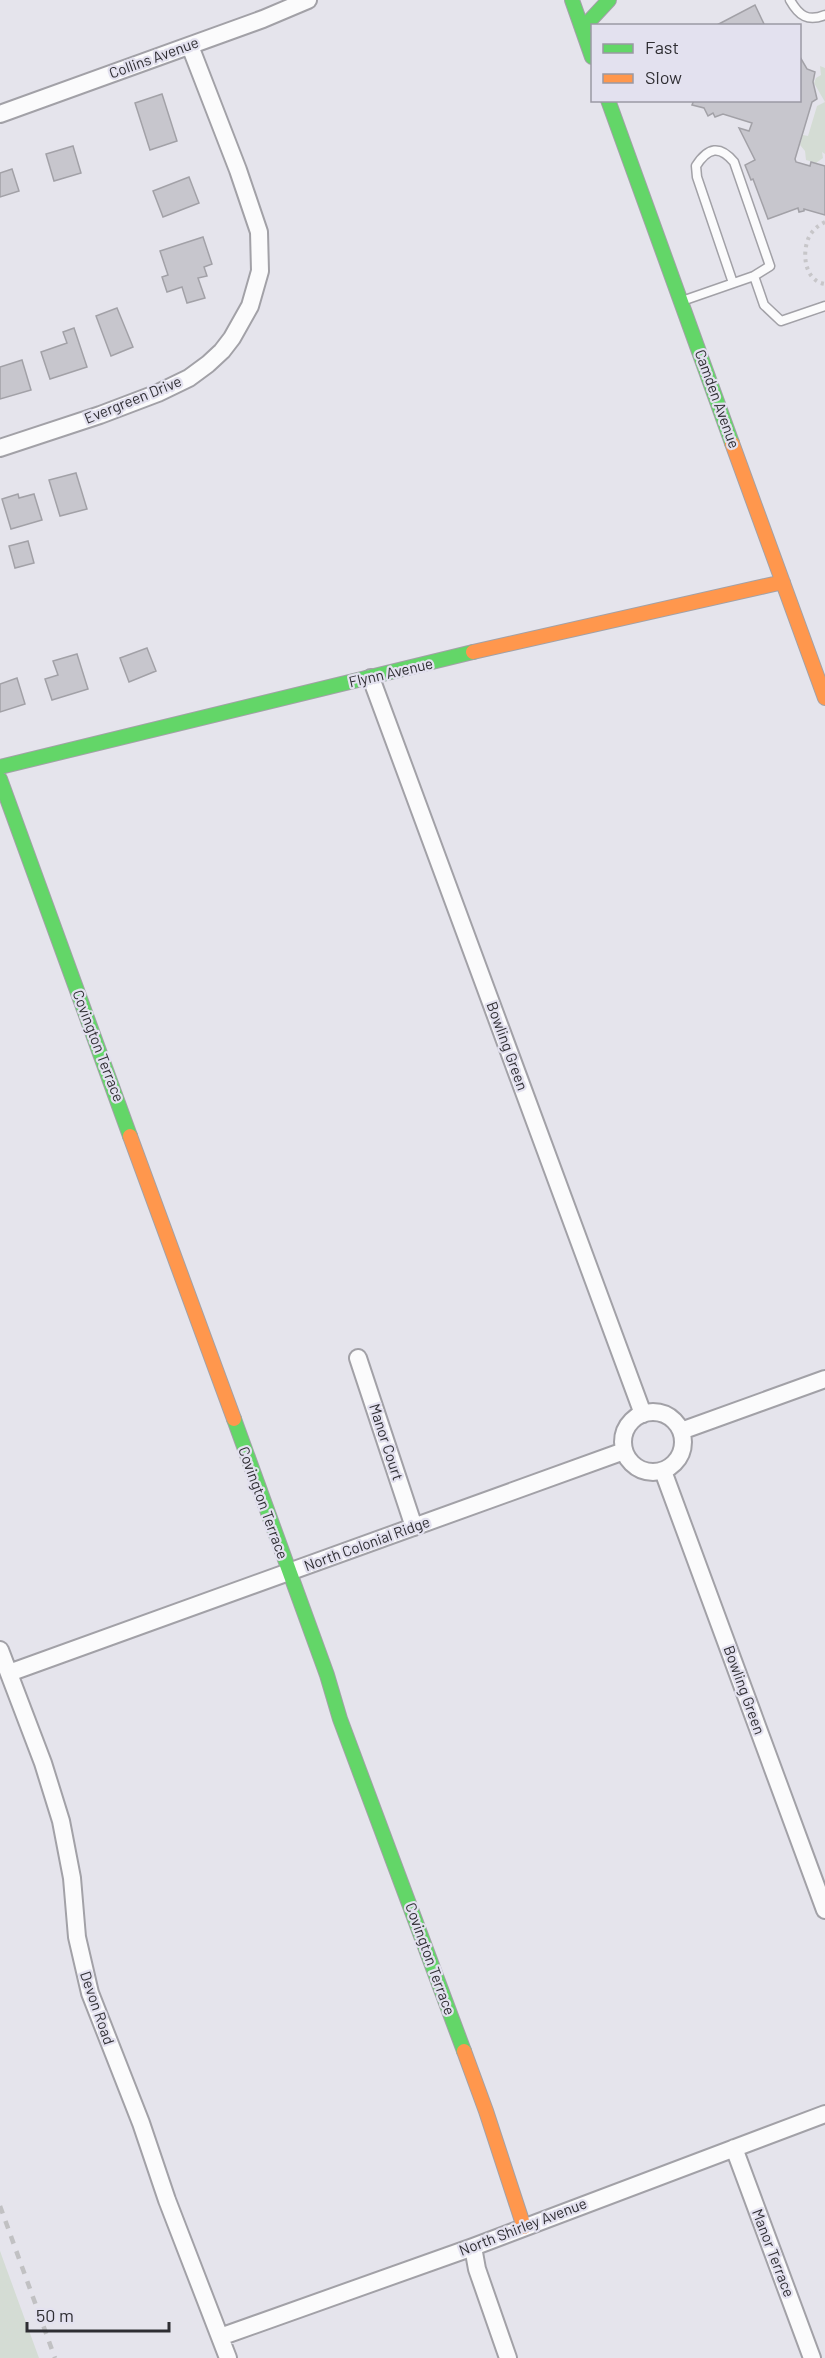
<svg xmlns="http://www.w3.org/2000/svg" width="825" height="2358" font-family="Barlow,sans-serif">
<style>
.green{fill:#d4dcd4}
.building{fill:#c7c6cd;stroke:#a2a1a7;stroke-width:1.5}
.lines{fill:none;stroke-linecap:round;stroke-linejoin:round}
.lane-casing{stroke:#a2a1a7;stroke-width:11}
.street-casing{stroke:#a2a1a7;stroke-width:20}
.fast-casing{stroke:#a2a1a7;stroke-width:16}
.slow-casing{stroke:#a2a1a7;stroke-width:16}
.path{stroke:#c7c6c9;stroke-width:4;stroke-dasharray:3 4.5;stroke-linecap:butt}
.lane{stroke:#fbfbfc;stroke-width:8}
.street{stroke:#fbfbfc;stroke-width:16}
.fast{stroke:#63d668;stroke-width:14}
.slow{stroke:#ff974d;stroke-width:14}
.rail{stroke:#c1c1c3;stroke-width:4.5;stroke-dasharray:8 8;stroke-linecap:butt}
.labels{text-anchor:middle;stroke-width:4.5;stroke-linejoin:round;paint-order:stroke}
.street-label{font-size:15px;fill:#2f2e33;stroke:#e3e1ef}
</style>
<rect width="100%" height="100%" fill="#e5e4ec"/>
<path class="green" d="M820,66L825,68V154L822,152L823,158L816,163L806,160L805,151L800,145L803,135L808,136L817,106L825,102L814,83L816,78L821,75Z
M0,2251L39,2358H0Z"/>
<path class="building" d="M755,5L765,26H715Z
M800,57L807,69L815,72L813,82L817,99L812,102L795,159L796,162L810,166L811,162L825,166V215L804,209V211L799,212L798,208L768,219L753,179L751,180L745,165L755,160L739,128L749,131L752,123L723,114L715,117L713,113L708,116L704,108L692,105L694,100H800Z
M162,94L177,141L150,150L135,103Z
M73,146L81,173L54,181L46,154Z
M12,169L19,191L0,197V173Z
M189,177L199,203L163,217L153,191Z
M203,237L212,264L204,267L207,276L198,278L205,298L187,303L182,287L167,292L162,277L168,275L160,251Z
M117,308L133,347L111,356L96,316Z
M74,328L87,367L50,379L41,352L67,343L63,332Z
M22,360L31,390L0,399V367Z
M76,473L87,509L60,516L49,480Z
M18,494L19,498L34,494L42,520L11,529L2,499Z
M28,541L34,563L15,568L9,546Z
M147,648L156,671L129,682L120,658Z
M77,654L88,689L52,700L45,679L58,675L53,661Z
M17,678L25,704L0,712V684Z"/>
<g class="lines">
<defs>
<path id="lane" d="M790,0C799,16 808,22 825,15
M733,283L697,177L696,166C708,147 720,145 734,162L770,266L754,276
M682,301L754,276L764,305L781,321L825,306"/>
<path id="street" d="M0,114L263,19L308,0
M0,448L100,415L158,393L189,378L208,364L222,351L232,338L250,306L260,271L259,232L238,170L190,46
M371,678L643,1414
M358,1358L414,1527
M623 1442a30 30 0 1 1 60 0a30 30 0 1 1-60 0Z
M681,1431L825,1379
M663,1471L825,1910
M0,1650L43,1763L61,1821L72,1878L77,1937L90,1993L141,2123L167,2200L228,2358
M9,1673L624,1451
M734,2148L812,2358
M473,2247L477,2269L508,2358
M220,2337L473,2247L825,2114"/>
<path id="fast" d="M572,0L592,57
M582,29L609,0
M608,100L732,443
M0,767L473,652
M0,779L130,1136
M234,1419L327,1675L340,1719L464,2051"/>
<path id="slow" d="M732,443L825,698
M473,652L783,582
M130,1136L234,1419
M464,2051L486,2111L524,2227"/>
</defs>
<use href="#lane" class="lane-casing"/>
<use href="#street" class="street-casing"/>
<use href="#fast" class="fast-casing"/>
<use href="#slow" class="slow-casing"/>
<path class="path" d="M825,222C819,225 814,229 810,235C801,251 804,281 825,284"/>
<use href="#lane" class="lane"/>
<use href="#street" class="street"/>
<use href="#fast" class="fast"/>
<use href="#slow" class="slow"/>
<path class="rail" d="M0,2206L55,2358"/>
</g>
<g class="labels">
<g class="street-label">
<text transform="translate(154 58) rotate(-20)" y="5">Collins Avenue</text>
<text transform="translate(717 399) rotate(70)" y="5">Camden Avenue</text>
<text transform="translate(133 400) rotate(-22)" y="5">Evergreen Drive</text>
<text transform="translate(391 673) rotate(-13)" y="5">Flynn Avenue</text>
<text transform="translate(98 1046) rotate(69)" y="5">Covington Terrace</text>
<text transform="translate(507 1046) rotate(70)" y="5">Bowling Green</text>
<text transform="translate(386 1442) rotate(72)" y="5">Manor Court</text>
<text transform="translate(263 1503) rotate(70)" y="5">Covington Terrace</text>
<text transform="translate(367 1544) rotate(-20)" y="5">North Colonial Ridge</text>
<text transform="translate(744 1690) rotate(70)" y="5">Bowling Green</text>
<text transform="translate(430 1959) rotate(70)" y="5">Covington Terrace</text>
<text transform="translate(97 2008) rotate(71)" y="5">Devon Road</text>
<text transform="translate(523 2227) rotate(-21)" y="5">North Shirley Avenue</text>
<text transform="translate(773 2253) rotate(69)" y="5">Manor Terrace</text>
</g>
</g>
<rect x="591" y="24" width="210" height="78" fill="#e3e1ef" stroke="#9b99a4" stroke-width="1.5"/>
<rect x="603" y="44" width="30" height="9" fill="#63d668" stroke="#9b99a4" stroke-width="1.5"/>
<text x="645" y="54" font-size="18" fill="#2f2e33">Fast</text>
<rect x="603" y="74" width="30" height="9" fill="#ff974d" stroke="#9b99a4" stroke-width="1.5"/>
<text x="645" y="84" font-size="18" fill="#2f2e33">Slow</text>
<path d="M27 2322v9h142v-9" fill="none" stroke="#2f2e33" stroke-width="3"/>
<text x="36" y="2322" font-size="18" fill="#2f2e33" stroke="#e3e1ef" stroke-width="4.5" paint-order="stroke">50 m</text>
</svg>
